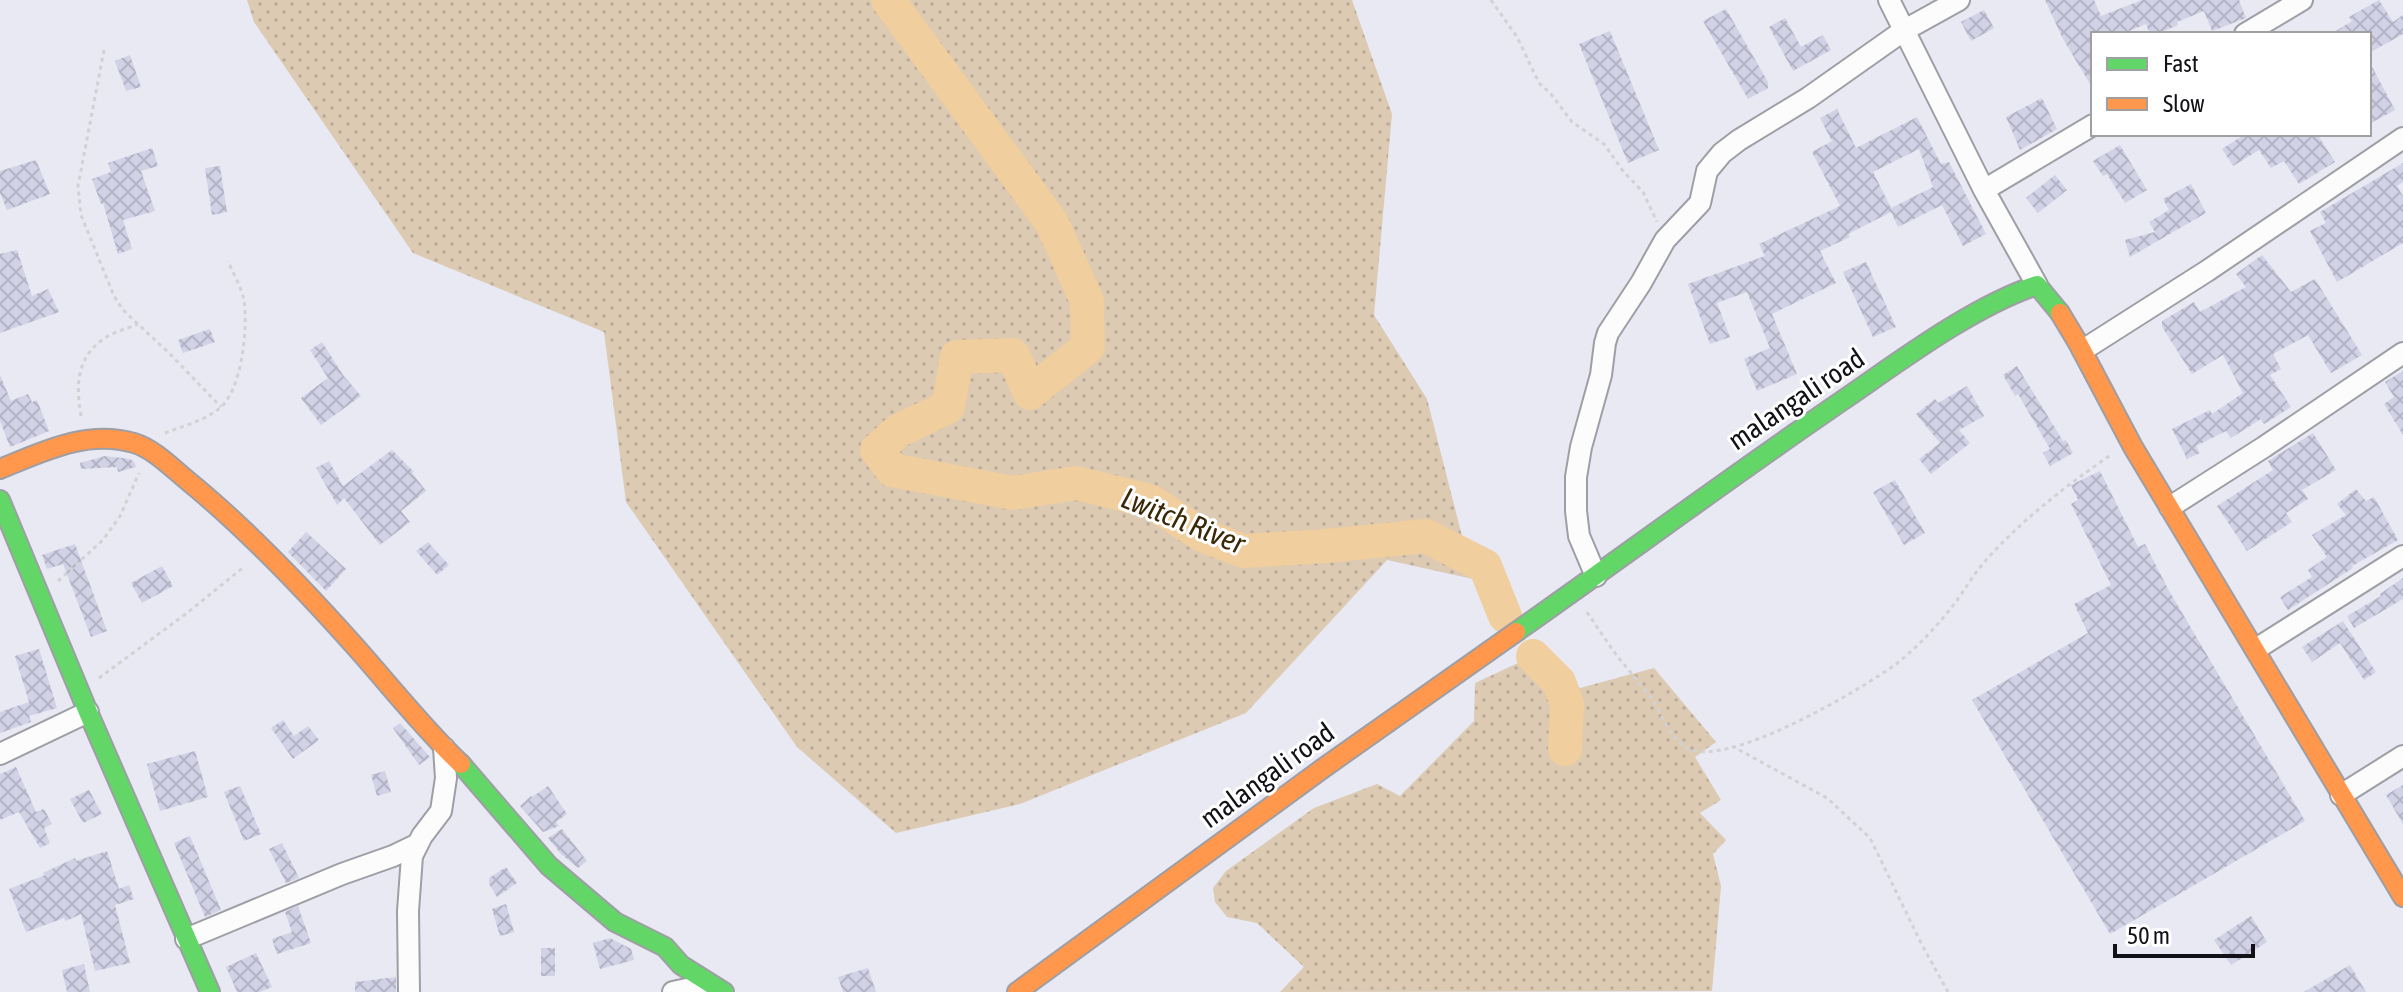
<svg xmlns="http://www.w3.org/2000/svg" width="2403" height="992" font-family="'Asap Condensed',sans-serif">
<style>
.green{fill:url(#green-dots)}
.lines{fill:none;stroke-linecap:round;stroke-linejoin:round}
.river{stroke:#f0ce9e;stroke-width:34}
.building{fill:url(#building-cross-hatch);fill-rule:evenodd}
.street-casing{stroke:#9e9ea5;stroke-width:24}
.fast-casing{stroke:#9e9ea5;stroke-width:22}
.slow-casing{stroke:#9e9ea5;stroke-width:22}
.path{stroke:#d2d2d4;stroke-width:3;stroke-dasharray:4 4;stroke-linecap:butt}
.street{stroke:#fcfcfd;stroke-width:20}
.fast{stroke:#63d668;stroke-width:18}
.slow{stroke:#ff974d;stroke-width:18}
.labels{text-anchor:middle;stroke-width:6;stroke-linejoin:round;paint-order:stroke}
.street-label{font-size:28px;fill:#111117;stroke:#fff}
.water-label{font-size:30px;font-style:italic;fill:#3b2806;stroke:#fff}
</style>
<defs>
<pattern id="green-dots" width="8" height="8" patternUnits="userSpaceOnUse" patternTransform="scale(2)"><rect width="8" height="8" fill="#dccab3"/><path d="M2 2h.1M6 6h.1" fill="none" stroke="#bcac99" stroke-width="1.8" stroke-linecap="round"/></pattern>
<pattern id="building-cross-hatch" width="8" height="8" patternUnits="userSpaceOnUse" patternTransform="scale(2)"><rect width="8" height="8" fill="#d2d2e6"/><path d="M0 0l8 8M0 8l8-8" fill="none" stroke="#b3b3c5"/></pattern>
</defs>
<rect width="100%" height="100%" fill="#e8e9f3"/>
<path class="green" d="M247,0H1352L1392,114L1374,315L1427,399L1473,579L1387,560L1246,713L1020,804L896,833L797,747L626,502L604,332L413,253L254,22Z
M1533,656L1580,688L1654,668L1716,742L1695,757L1721,800L1700,813L1726,840L1713,854L1721,886L1712,991L1280,992L1304,967L1257,923L1227,917L1215,902L1213,888L1226,871L1314,808L1377,784L1400,796L1474,721L1475,683Z"/>
<g class="lines">
<path class="river" d="M888,0L1052,223L1087,301L1088,347L1030,393L1013,355L957,357L948,407L898,431L877,450L892,470L1013,493L1076,483L1150,501L1202,535L1243,551L1326,546L1426,536L1485,566L1505,616
M1533,656L1559,682L1567,704L1565,749"/>
</g>
<path class="building" d="M2045,0H2094L2101,16L2142,0H2239L2246,18L2212,31L2204,11L2177,22L2178,25L2157,34H2150L2146,24L2122,34H2093V89L2063,39Z
M2379,0L2393,22L2403,15V34L2369,53V34H2331L2352,21L2349,17Z
M1726,9L1768,82V88L1748,99L1703,21Z
M1984,10L1994,28L1971,41L1961,22Z
M1785,18L1801,47L1823,35L1831,50L1793,71L1769,27Z
M1610,31L1659,150L1628,163L1579,44Z
M130,55L141,87L126,91L115,61Z
M2369,61L2395,110L2369,124Z
M2042,98L2057,129L2020,150L2006,117Z
M1837,109L1856,148L1917,117L1941,164L1949,162L1986,234L1963,246L1942,205L1898,227L1891,212L1848,234L1850,237L1820,251L1836,283L1772,314L1797,374L1757,391L1744,359L1770,348L1747,292L1717,303L1730,337L1710,344L1688,284L1765,256L1759,244L1840,206L1812,152L1832,141L1820,118ZM1919,149L1933,187L1891,208L1873,172Z
M2245,134H2317L2335,162L2299,184L2284,161L2271,168L2259,150L2233,166L2222,149Z
M2120,145L2147,190L2125,203L2107,174L2103,176L2093,161Z
M152,148L158,166L141,171L155,211L123,220L132,249L118,254L103,203L101,204L92,179L111,172L108,163Z
M36,160L50,194L7,210L0,193V171Z
M2403,163V182L2397,186L2403,196V243L2337,282L2310,231L2326,223L2320,212Z
M220,166L227,212L212,215L205,168Z
M2055,175L2067,190L2038,213L2026,198Z
M2191,184L2206,213L2130,257L2125,240L2155,232L2149,222L2169,210L2163,199Z
M17,250L32,296L48,289L59,312L0,333V254Z
M2262,255L2291,292L2315,279L2362,355L2331,373L2308,335L2273,354L2281,369L2270,375L2291,407L2264,424L2261,419L2231,438L2226,431L2196,446L2200,453L2187,459L2172,429L2210,410L2212,414L2243,393L2223,355L2192,374L2162,327V321L2194,302L2200,312L2246,287L2236,274Z
M1866,262L1896,327L1873,337L1843,272Z
M210,329L215,342L183,353L178,340Z
M322,342L343,375L361,396L321,425L301,398L328,378L310,350Z
M2017,366L2063,441L2066,440L2073,453L2050,466L2043,453L2050,449L2018,394L2015,396L2003,375Z
M2403,371V435L2384,404L2394,397L2385,382Z
M0,375L11,401L28,394L32,402L37,400L49,431L10,447L0,421Z
M1967,386L1984,416L1959,430L1970,443L1931,474L1919,459L1940,443L1916,414L1935,399L1938,403Z
M2313,433L2336,470L2302,490L2308,499L2286,513L2292,522L2247,551L2217,506L2273,470L2268,461Z
M392,450L414,472L412,473L426,491L401,511L410,522L380,545L344,498L337,505L316,468L329,461L343,486Z
M105,456L130,459L134,462L136,467L118,472L117,467L81,469L80,463Z
M2100,471L2138,547L2145,544L2168,589L2305,821L2110,934L1972,700L2088,633L2074,604L2111,585L2071,504L2078,500L2071,485Z
M1895,480L1925,533L1904,545L1873,492Z
M2356,489L2366,501L2374,497L2398,540L2352,566L2353,568L2288,610L2280,597L2312,577L2308,570L2327,557L2312,535L2346,515L2337,504Z
M306,532L346,569L326,591L288,552Z
M428,542L449,565L437,575L416,551Z
M75,544L107,631L91,637L63,564L47,569L42,555Z
M162,566L173,586L142,603L131,583Z
M2403,578V599L2354,628L2347,616L2381,596L2380,594Z
M2343,621L2376,672L2364,680L2340,643L2312,662L2302,647Z
M39,649L57,708L29,716L31,722L0,733V712L29,702L15,656Z
M283,720L294,736L308,726L319,740L293,759L271,728Z
M400,723L430,757L419,765L393,728Z
M195,751L208,797L160,811L147,764Z
M16,767L36,812L44,809L52,824L44,828L50,843L40,848L19,812L0,820V774Z
M385,771L391,792L377,796L371,775Z
M2403,785V824L2386,795Z
M240,786L261,834L244,841L224,792Z
M548,786L567,814L556,822L559,826L543,832L520,806L531,796L532,797Z
M89,790L102,814L83,823L70,799Z
M562,829L587,861L578,868L561,854L548,838Z
M190,836L221,910L205,917L174,843Z
M282,843L299,878L286,883L269,849Z
M107,851L119,889L129,885L134,899L115,905L130,963L95,971L81,914L66,921L64,918L26,932L9,889L45,875L43,873L75,858L76,861Z
M506,867L517,883L497,897L489,884V878Z
M506,904L514,932L500,936L492,909Z
M298,906L311,943L277,954L272,939L292,932L285,912Z
M2251,916L2267,942L2231,965L2214,940Z
M610,938L631,949L634,960L600,969L593,943Z
M541,948H555V976H541Z
M256,953L272,987L260,992H237L226,967Z
M84,964L90,992H67L62,970Z
M2350,965L2366,992H2304Z
M868,968L876,992H843L838,977Z
M396,977V992H355V982Z"/>
<g class="lines">
<defs>
<path id="street" d="M1889,0L1984,190L2037,285
M2245,34L2302,0
M1984,190L2093,125
M2083,350L2207,271L2403,138
M2170,507L2264,447L2403,353
M1596,576L1579,536L1576,511V477L1581,447L1601,375L1605,343L1608,333L1641,283L1665,240L1700,203L1707,171L1722,153L1739,140L1808,98L1903,31L1959,0
M2256,649L2403,556
M0,754L88,712
M2341,795L2403,756
M186,939L342,874L393,856L418,844
M409,992L408,911L412,856L422,836L441,811L446,778L444,748
M673,992L687,989L713,992"/>
<path id="fast" d="M0,500L88,712L210,992
M1516,632C1627,554 1736,473 1849,396C1904,358 1974,306 2037,285L2060,313
M461,764L549,866L615,922L665,947L681,965L724,992"/>
<path id="slow" d="M2060,313L2078,343L2133,447L2403,897
M0,469C42,452 87,429 134,443C154,449 172,468 188,481C247,529 301,586 352,643C388,683 422,727 461,764
M1017,992L1322,769L1516,632"/>
</defs>
<use href="#street" class="street-casing"/>
<use href="#fast" class="fast-casing"/>
<use href="#slow" class="slow-casing"/>
<path class="path" d="M1491,0L1517,37L1539,83L1551,94L1572,122L1604,144L1623,171L1643,192L1657,222
M104,50L78,186L81,215L114,296L123,310L170,354L221,407
M81,416C76,387 76,359 102,340C112,332 127,329 138,324
M165,433C184,426 206,420 221,407C242,388 248,328 244,301C242,288 233,273 228,261
M58,581L103,540L120,516L139,473
M1587,612C1597,627 1607,642 1618,657C1629,671 1641,684 1652,699C1662,715 1670,738 1687,748C1726,770 1862,689 1896,664C1918,647 1938,625 1955,603C1966,588 1975,572 1987,559C2024,518 2067,485 2112,454
M99,678L187,613L245,566
M1732,746L1827,798L1870,838L1921,943L1948,992"/>
<use href="#street" class="street"/>
<use href="#fast" class="fast"/>
<use href="#slow" class="slow"/>
</g>
<g class="labels">
<g class="street-label">
<text transform="translate(1796 399) rotate(-34)" y="10">malangali road</text>
<text transform="translate(1267 775) rotate(-36)" y="10">malangali road</text>
</g>
<g class="water-label">
<text transform="translate(1183 521) rotate(22)" y="10">Lwitch River</text>
</g>
</g>
<rect x="2091" y="32" width="280" height="104" fill="#ffffff" stroke="#a0a0a2" stroke-width="2"/>
<rect x="2107" y="58" width="40" height="12" fill="#63d668" stroke="#a0a0a2" stroke-width="2"/>
<text x="2163" y="72" font-size="24" fill="#111117">Fast</text>
<rect x="2107" y="98" width="40" height="12" fill="#ff974d" stroke="#a0a0a2" stroke-width="2"/>
<text x="2163" y="112" font-size="24" fill="#111117">Slow</text>
<path d="M2115 944v12h138v-12" fill="none" stroke="#111117" stroke-width="4"/>
<text x="2127" y="944" font-size="24" fill="#111117" stroke="#ffffff" stroke-width="6" paint-order="stroke">50 m</text>
</svg>
